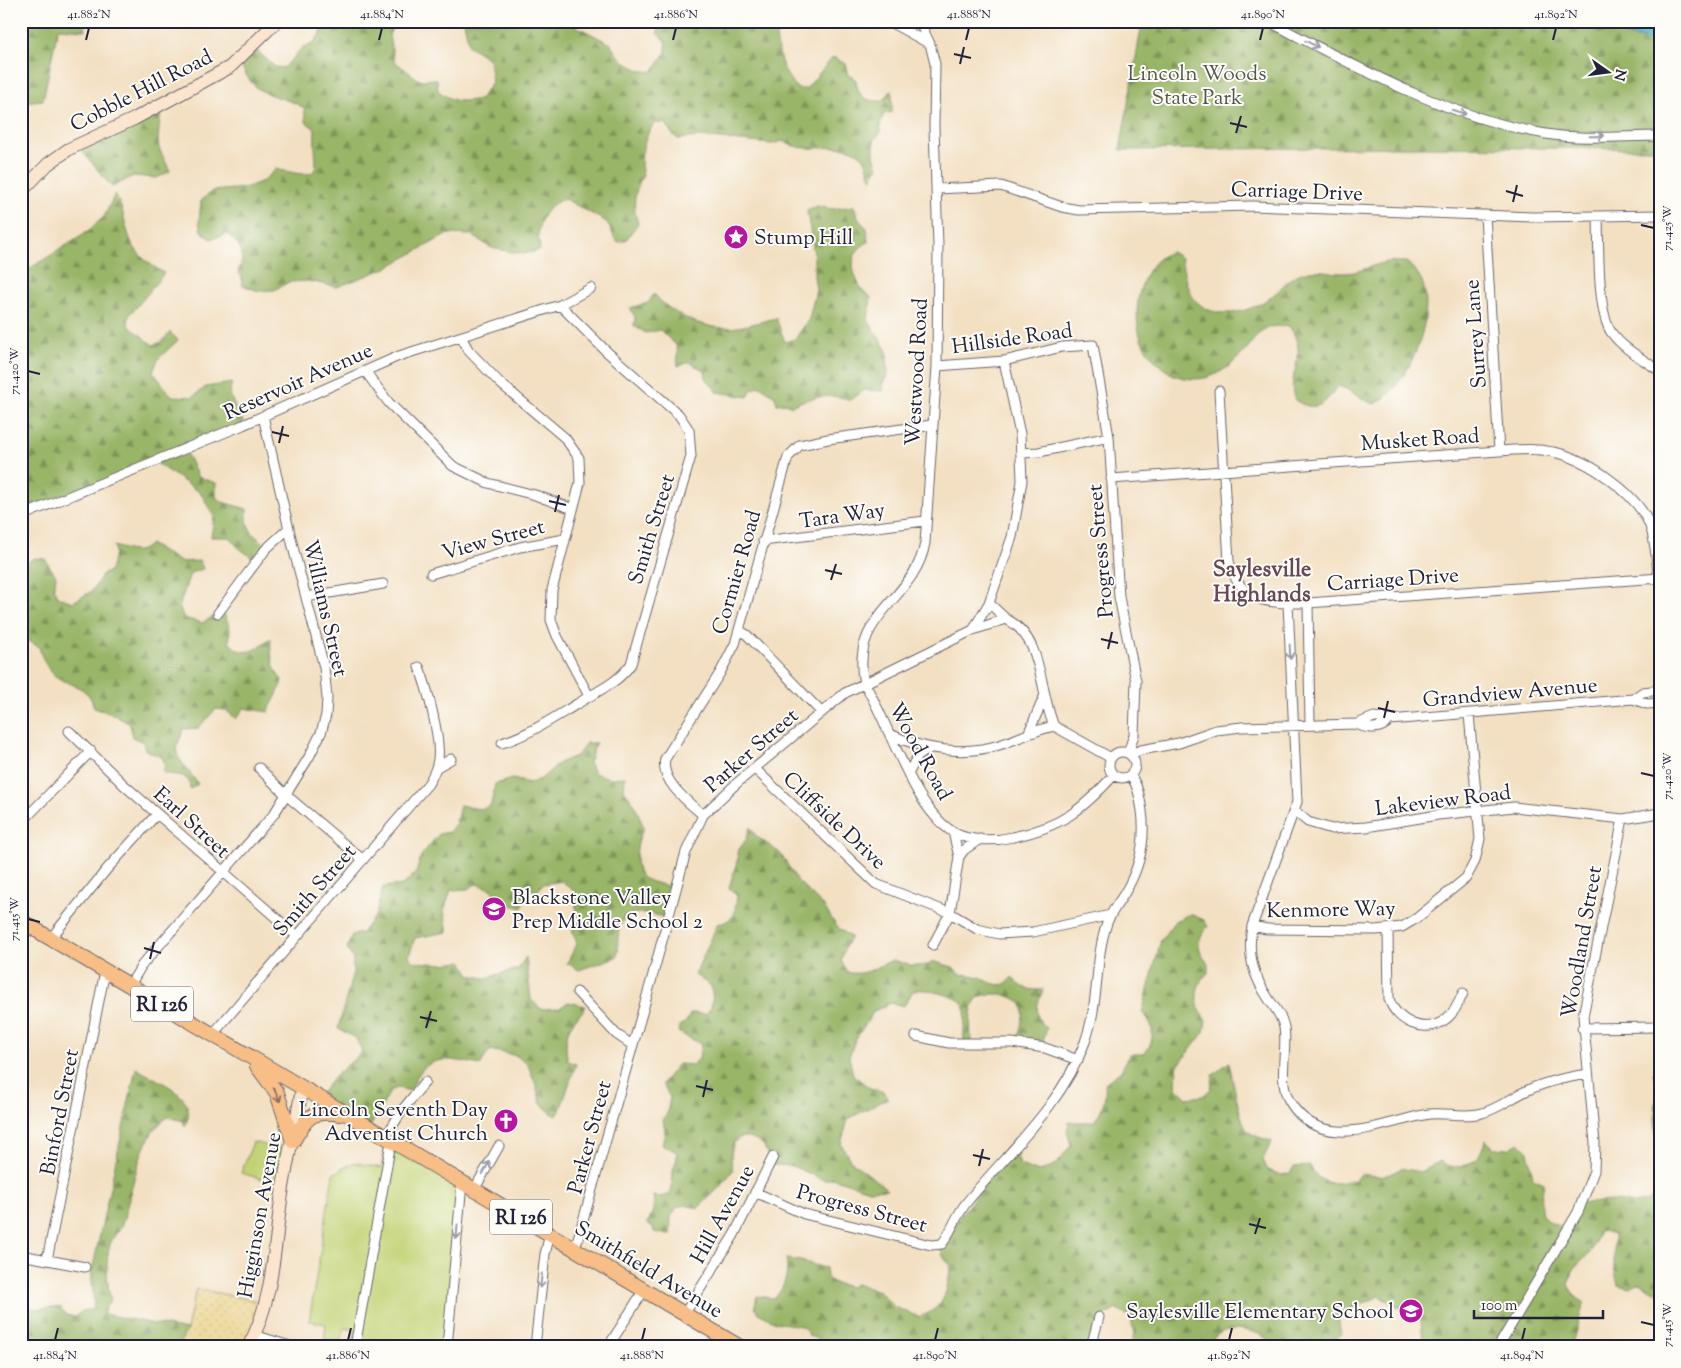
<svg xmlns="http://www.w3.org/2000/svg" width="1681" height="1368" font-family="'Sorts Mill Goudy',serif">
<style>
.grass{fill:#c2d376;stroke:#727a58}
.forest{fill:url(#forest-firs);stroke:#5e6c51}
.sand{fill:url(#sand-dots);stroke:#887e6c}
.water{fill:url(#water-ripples);stroke:#386b84}
.lines{fill:none;stroke-linecap:round;stroke-linejoin:round}
.street-casing{stroke:#6b646b;stroke-width:11}
.secondary-casing{stroke:#6b646b;stroke-width:14}
.primary-casing{stroke:#6b646b;stroke-width:16}
.street{stroke:#fff;stroke-width:9}
.secondary{stroke:#fce5cf;stroke-width:12}
.primary{stroke:#f7be87;stroke-width:14}
.oneway{stroke:#9c9ca7}
.oneway2{stroke:#8c7061}
.ticks{fill:none;stroke:#22223b;stroke-width:2}
.labels{text-anchor:middle;stroke-width:4;stroke-linejoin:round;paint-order:stroke}
.shield{fill:#fdfcf7;stroke:#646373;stroke-width:1}
.shield-label{font-size:20px;font-weight:bold;fill:#22223b}
.park-label{font-size:21px;fill:#52574d;stroke:#fdfcf7}
.street-label{font-size:21px;fill:#22223b;stroke:#fdfcf7}
.poi-label{font-size:21px;fill:#22223b;stroke:#fdfcf7;text-anchor:start}
.neighbourhood-label{font-size:22px;font-weight:bold;fill:#674857;stroke:#fdfcf7}
.neatline{fill:none;stroke:#22223b;stroke-width:2}
.ticks-label{font-size:12px;text-anchor:middle;fill:#22223b}
</style>
<defs>
<pattern id="forest-firs" width="22" height="20" patternUnits="userSpaceOnUse" patternTransform="scale(1.25)"><rect width="22" height="20" fill="#99b567"/><path d="M5 1l3.5 6h-7zM16 11l3.5 6h-7z" fill="#7c9356"/></pattern>
<pattern id="sand-dots" width="8" height="8" patternUnits="userSpaceOnUse" patternTransform="scale(1.25)"><rect width="8" height="8" fill="#eeda9e"/><path d="M2 2h.1M6 6h.1" fill="none" stroke="#ccbb89" stroke-width="1.8" stroke-linecap="round"/></pattern>
<pattern id="water-ripples" width="26" height="14" patternUnits="userSpaceOnUse" patternTransform="scale(1.25)"><rect width="26" height="14" fill="#4fb4ce"/><path d="M2 4q2-2 4 0t4 0M15 11q2-2 4 0t4 0" fill="none" stroke="#4192a8"/></pattern>
</defs>
<rect width="100%" height="100%" fill="#fdfcf7"/>
<filter id="ink" filterUnits="userSpaceOnUse"><feTurbulence type="fractalNoise" baseFrequency=".02" numOctaves="2"/><feDisplacementMap in="SourceGraphic" scale="10" xChannelSelector="R" yChannelSelector="G"/><feConvolveMatrix kernelMatrix="1 2 1 2 8 2 1 2 1" color-interpolation-filters="sRGB"/></filter>
<filter id="wash" filterUnits="userSpaceOnUse"><feTurbulence type="fractalNoise" baseFrequency=".0096" numOctaves="4" result="noise"/><feDisplacementMap in="SourceGraphic" scale="20" xChannelSelector="R" yChannelSelector="G"/><feGaussianBlur stdDeviation="1.12" result="paint"/><feColorMatrix in="noise" values="0 0 0 0 0 0 0 0 0 0 0 0 0 0 0 0 0 1.4 0 .05"/><feComposite in="paint" operator="in"/></filter>
<g filter="url(#wash)">
<rect width="100%" height="100%" fill="#f3e0c3"/>
<path class="grass" d="M388,1140L462,1183L447,1347H353L354,1330L344,1328L341,1341L324,1339L326,1324L309,1321L333,1174L354,1162L381,1168Z
M253,1142L272,1147L292,1145L282,1194L273,1182L241,1173Z"/>
<path class="forest" d="M21,21H85V30L58,28L43,100L23,102L21,99Z
M347,21H392L393,27L389,35L394,61L419,80L437,79L438,91C455,103 460,102 480,99L492,82L489,59L469,46L464,21H566L611,44C616,59 638,74 653,71L666,52V41L657,33L662,24L672,25L677,21H776C775,45 780,72 798,89H806L833,57L847,65V74L856,80C857,96 866,102 883,101L892,90V112L884,114L880,123L881,133L874,139V156L878,167L872,179C867,173 869,162 861,155C839,137 812,158 782,141L772,144L700,137L678,139L672,134L666,123H655C644,135 638,160 643,175C634,190 632,207 638,223L626,240L620,242L616,241L607,222L565,199C550,202 539,218 538,234C538,239 540,245 540,250L524,254L491,248L472,235L448,234L386,268L337,287L308,281L289,282L274,290L259,291L242,285V277L238,271C247,255 240,244 227,234L211,239L201,231L199,222L201,201L212,191L245,188L263,181L276,169C331,182 312,169 315,129L306,122L304,108C291,99 274,98 260,90C249,83 243,69 237,58L252,46L275,67L284,68L303,47L313,44L325,27L344,26Z
M1139,21H1660V149L1419,147L1120,150L1142,23Z
M161,109L158,139L159,148L170,171L157,178L133,176L113,187L111,186L77,145Z
M115,194C126,211 124,234 136,250C143,260 154,267 164,273C152,288 142,302 129,315L128,325L153,345L162,342L170,332L178,340L158,359L153,372L172,396L192,397L206,387L232,383C226,396 238,411 244,423L185,450L198,477L216,483V497L222,502L247,509C246,531 252,533 267,546L257,561L239,548L229,537H211L214,517L201,493L155,462L21,517V274L83,235L104,217Z
M817,206L832,209L854,206L859,220L867,228L868,242C847,254 851,271 862,290C864,293 868,294 871,297L868,320L887,351L888,375L884,381L883,391L864,390L850,400C835,393 806,397 792,406L785,403L777,404L775,396L760,386L751,390L748,397L717,392L706,378L705,371L689,362L678,366L677,346L660,330L646,333L634,326L635,317L630,308L648,303L654,294C672,316 709,332 738,327C751,325 763,321 776,318L785,342L795,339L809,319L816,290L814,276V254L807,211Z
M1172,252L1181,258C1184,272 1186,293 1198,303C1219,322 1253,311 1272,296C1286,286 1285,278 1305,272C1319,268 1333,274 1347,273C1361,272 1374,264 1388,262C1394,261 1401,262 1407,262C1410,266 1415,270 1418,274C1441,308 1410,386 1375,404C1361,400 1352,390 1338,386C1329,396 1324,409 1308,406C1278,400 1301,365 1298,348C1297,340 1294,333 1289,326C1279,326 1269,325 1260,332C1255,337 1250,345 1246,350C1225,373 1203,387 1172,374C1160,368 1147,353 1142,341C1130,313 1140,260 1172,252Z
M150,544L180,562L200,561L203,569L190,573L179,607L184,618L202,623L223,611L230,628L229,642C244,660 258,649 271,638C270,653 272,669 282,680C280,692 273,701 268,712L244,708L236,719L226,710L216,709L198,728L184,729L176,748L178,757L198,784L190,789L189,781L183,776L163,773L165,764L162,757L145,750L143,742L132,737L130,724L110,713L94,708C90,688 76,687 60,679C48,673 42,658 39,647L21,637V566L34,558L45,559L56,576L54,588L58,597L73,602L92,591L103,574L110,571L115,553L114,546C129,550 138,556 150,544Z
M586,743H596L589,762L594,773L609,778L625,777L624,790L634,803L644,828C636,838 631,873 645,879C653,883 664,885 673,887L665,917C642,912 620,906 618,938C617,946 620,950 616,957L579,970L567,963L577,944L571,926L577,913L573,890L562,881L542,884L537,892L527,887L522,908L496,901L492,889L476,884L468,889L451,890L444,911L448,932L415,938L409,956L413,961C424,964 453,965 462,961L470,975L485,978L518,969L526,957L531,1000L541,1009L560,1008L568,1002L586,1006C582,1014 575,1018 571,1025C565,1036 565,1050 568,1061L576,1064L559,1113L555,1116L541,1104L536,1085L528,1065L517,1056L490,1050L480,1065C448,1058 423,1052 411,1091L398,1088L391,1090L370,1127L324,1108L312,1105L334,1077L362,1052L356,1038L338,1029L353,972V959L347,948L352,935L362,933L376,914L383,887L403,885L416,873L421,856L439,834L449,832L456,823L460,805C471,807 481,812 491,805L495,784L512,779L530,783L541,779L559,763L578,755Z
M750,827L756,836L780,853L797,880L824,907L837,927L851,937L846,945L841,960L847,972C866,977 877,966 893,960L913,966L929,965L932,961L953,967L959,974C965,975 974,975 980,977C991,983 1003,991 1012,977C1020,988 1032,992 1044,989C1036,1003 1033,1019 1047,1028L1041,1047L1017,1042C1019,1031 1025,1018 1023,1007C1020,994 984,989 976,1000C968,1011 971,1029 971,1042H964C962,1011 977,1002 939,993C930,991 922,988 913,991L904,1006L891,1003L874,1011L855,1040L849,1057L853,1075L870,1088L884,1092L888,1098L848,1119L841,1144L850,1160L887,1189L869,1190L832,1178L824,1180L792,1166L772,1165L763,1144C758,1142 750,1137 744,1137C729,1137 730,1161 733,1170L720,1187L698,1208L684,1205L677,1207L671,1217L670,1235L654,1232L653,1227L647,1223C653,1214 655,1206 653,1196C674,1199 672,1189 673,1172C674,1164 678,1160 677,1152L662,1145L665,1132L663,1119L667,1114L670,1097L662,1084L678,1064L692,1065L699,1059L701,1044L678,1032L680,1025L685,1023L691,1013L706,1014C714,1005 713,998 711,986L695,975C702,957 711,942 717,924C734,922 735,911 737,896L729,888L738,858L737,852L746,840Z
M1190,914L1204,920L1208,927C1196,938 1197,952 1208,963V973C1192,987 1195,1005 1206,1021L1204,1032L1177,1067L1176,1087L1187,1098L1203,1096L1211,1089L1213,1075L1229,1062C1233,1078 1239,1123 1249,1132C1256,1137 1264,1139 1272,1141L1263,1159L1267,1170L1282,1175L1290,1173L1294,1167L1310,1166C1321,1186 1334,1185 1355,1180L1360,1174C1373,1176 1390,1178 1401,1168L1420,1172L1440,1161C1450,1169 1467,1169 1477,1158C1481,1154 1483,1145 1486,1140L1494,1148L1509,1149L1519,1142L1528,1151L1533,1178L1544,1183C1539,1213 1536,1217 1565,1229L1581,1202C1595,1204 1602,1201 1614,1201C1632,1202 1632,1207 1650,1200L1657,1188L1655,1113L1658,1085L1653,1073L1660,1074V1294L1640,1283L1630,1288L1618,1285L1614,1267V1234L1600,1230L1591,1252L1572,1271L1568,1285L1576,1298L1584,1303L1571,1347H1430L1423,1341L1421,1321L1416,1310L1396,1306L1379,1296L1338,1316L1341,1335L1328,1347C1313,1347 1297,1348 1282,1347C1274,1346 1266,1337 1259,1334C1242,1327 1215,1325 1210,1347H1131L1134,1334L1131,1318L1116,1309L1098,1320L1090,1347H877L863,1343L855,1347H835L832,1344L809,1336C806,1323 791,1325 780,1323C774,1322 765,1316 758,1313L755,1306L757,1296L774,1298C785,1289 789,1272 786,1259C799,1259 812,1265 826,1268L827,1278L834,1283L851,1287L856,1284L879,1291L894,1307L919,1317C947,1307 946,1292 951,1266L943,1256L939,1244L1014,1146L1020,1165L1039,1172L1057,1164L1071,1145L1067,1132L1069,1122H1093C1102,1113 1107,1096 1105,1083L1121,1071L1130,1054H1143C1156,1043 1155,1022 1142,1013L1161,940L1175,921Z
M136,1068C155,1081 201,1093 185,1126L183,1121L168,1117C138,1135 133,1192 122,1224C119,1231 113,1236 110,1244C105,1260 107,1285 111,1301L106,1306L103,1314L187,1330L178,1347H111L92,1342L90,1347H21V1310L60,1307L66,1315L75,1317L82,1311L93,1309C95,1304 91,1280 92,1271Z"/>
<path class="sand" d="M196,1289L264,1302L248,1347H178L187,1330Z"/>
<path class="water" d="M1587,21H1660V53L1650,41L1625,35L1616,31L1610,23L1591,26Z"/>
</g>
<g filter="url(#ink)">
<g class="lines">
<defs>
<path id="street" d="M888,21L930,44
M919,21L930,44L935,64L934,127L938,246L937,366L925,543C915,601 849,613 864,683C890,724 912,807 953,832C969,842 996,841 1013,837C1061,827 1082,810 1114,775
M1268,21C1357,67 1445,117 1546,134C1582,140 1623,136 1660,136
M937,189L1001,186L1062,207L1079,210L1253,206L1533,217L1660,215
M1485,215L1499,451
M1598,217C1599,244 1597,311 1611,332C1622,348 1644,360 1660,371
M461,337L469,351L500,383L565,438L579,458L580,483L552,590L551,620L557,636L589,696
M937,366L1004,361L1062,347L1093,345L1109,437L1119,597L1136,681L1134,735L1128,753
M365,371L389,403L453,466L488,483L535,495L573,509
M1219,391L1229,561C1240,605 1270,603 1308,603L1660,578
M1022,453L1039,452L1109,437
M1111,479L1499,451C1517,450 1535,448 1553,452C1586,458 1637,493 1650,526C1656,542 1656,561 1659,578
M21,516L243,425L399,356L560,305L591,288
M763,541L925,521
M431,574L520,547L565,539
M306,597L383,584
M989,603L1006,619
M1288,603L1297,802L1252,926C1247,956 1253,976 1270,1001C1276,1009 1282,1017 1284,1027C1288,1051 1277,1081 1290,1102C1322,1155 1385,1121 1429,1114C1446,1112 1465,1118 1482,1113C1498,1109 1511,1098 1526,1091C1544,1082 1568,1077 1588,1074
M1308,603L1310,724
M218,613L266,549L289,528
M739,630L747,635L821,712
M973,630L1006,619C1044,637 1039,692 1054,726
M1633,699L1643,692L1660,690
M1357,724L1374,717L1390,720L1633,699L1647,704L1660,703
M1054,726L1111,758
M69,731L124,785L297,936
M1029,732L1044,697
M890,734C923,750 964,756 999,745C1018,739 1034,730 1054,726
M502,743C530,734 552,719 577,704C597,691 617,684 631,664L691,456L689,430L679,415L606,351L560,305
M1109 765a13 13 0 1 1 26 0a13 13 0 1 1-26 0Z
M1130,754L1141,750L1179,743L1216,730L1242,727L1357,724C1368,730 1381,730 1390,720
M437,767L451,759
M259,768L286,795L363,860
M755,769L876,884L950,913L977,929L999,934L1033,932L1111,915
M909,772L918,756L931,748
M1295,811L1308,822L1332,829L1366,827L1438,815L1514,807L1623,819L1660,813
M703,815C688,802 660,781 665,759L720,673L735,644L788,457L800,445L828,439L932,425
M21,823L91,751
M953,832L959,857
M1252,926L1267,929L1376,930L1402,927L1417,918L1466,878L1475,861L1480,839L1469,714
M1388,930L1389,999C1396,1021 1425,1036 1446,1019C1454,1013 1459,1003 1463,993
M51,938L107,869L157,814
M933,945L950,913L959,857L964,850L980,839
M130,985L142,965L274,814L309,757L321,733L326,715L327,698L324,667L294,551L263,416
M577,992L616,1034L632,1045
M1582,1028L1660,1027
M213,1034L428,784C433,776 437,768 438,759C441,739 427,686 419,667
M916,1036L949,1043H1012L1045,1048L1078,1060
M385,1138L403,1109L425,1082
M474,1190L499,1146
M755,1192L804,1214L931,1245L942,1244C952,1231 956,1215 967,1202C1009,1151 1062,1105 1085,1042C1100,1001 1094,961 1107,923C1111,912 1118,904 1124,894C1140,868 1146,840 1142,811C1140,798 1138,785 1130,775
M575,1249L652,978L686,852L703,815L737,783L845,693L973,630L989,603L1012,537L1022,481L1020,434L1004,361
M21,1255L85,1267
M47,1260L105,971
M685,1313L734,1235L773,1157
M254,1335L293,1347
M356,1341L391,1142
M447,1347L462,1183
M535,1347L545,1254L550,1234
M608,1347L644,1290
M716,1347L722,1336
M1091,1347L1099,1317
M1498,1347L1578,1212L1594,1171L1595,1143L1583,1016L1623,819"/>
<path id="secondary" d="M21,192L48,164L69,149L134,119L230,67L277,21
M248,1347C274,1301 274,1244 282,1194C287,1159 296,1124 302,1089"/>
<path id="primary" d="M21,921L740,1347
M257,1066L277,1093L293,1141
M293,1141C306,1118 311,1109 340,1114"/>
</defs>
<use href="#street" class="street-casing"/>
<use href="#secondary" class="secondary-casing"/>
<use href="#primary" class="primary-casing"/>
<use href="#street" class="street"/>
<use href="#secondary" class="secondary"/>
<use href="#primary" class="primary"/>
</g>
<defs><path id="oneway-shaft" d="M-6 0H5M1.5-3L5.5 0L1.5 3" fill="none" stroke-width="1.6" stroke-linecap="round" stroke-linejoin="round" transform="scale(1.25)"/></defs>
<g class="oneway">
<use href="#oneway-shaft" transform="translate(1312 44) rotate(27)"/>
<use href="#oneway-shaft" transform="translate(1459 112) rotate(17)"/>
<use href="#oneway-shaft" transform="translate(1597 136) rotate(-1)"/>
<use href="#oneway-shaft" transform="translate(1290 652) rotate(87)"/>
<use href="#oneway-shaft" transform="translate(486 1168) rotate(-61)"/>
<use href="#oneway-shaft" transform="translate(457 1232) rotate(94)"/>
<use href="#oneway-shaft" transform="translate(541 1281) rotate(97)"/>
</g>
<use class="oneway2" href="#oneway-shaft" transform="translate(277 1095) rotate(65)"/>
</g>
<path class="ticks" d="M86,40L89,28M379,40L382,28M673,40L676,28M966,40L969,28M1260,40L1263,28M1553,40L1556,28M954,54L971,58M960,64L964,47M1230,123L1247,127M1236,133L1241,116M1506,191L1523,196M1513,202L1517,185M1641,225L1654,228M28,371L40,374M272,432L289,436M279,443L283,426M549,501L566,505M555,512L559,495M825,570L842,574M831,580L836,564M1101,639L1118,643M1108,649L1112,632M1378,708L1395,712M1384,718L1388,701M1641,773L1654,776M28,919L40,922M144,948L161,953M150,959L154,942M420,1017L437,1021M426,1028L431,1011M696,1086L713,1090M703,1097L707,1080M973,1155L990,1159M979,1166L983,1149M1249,1224L1266,1228M1255,1234L1260,1218M1641,1322L1654,1325M55,1340L58,1328M348,1340L351,1328M642,1340L645,1328M935,1340L938,1328M1229,1340L1232,1328M1522,1340L1525,1328"/>
<defs>
<symbol id="sight-disc" viewBox="-11 -11 22 22"><circle r="9.5" fill="#b5179e" stroke="#fdfcf7"/><path d="M0-6L1.8-2.2L6-1.7L2.9 1.2L3.7 5.4L0 3.3L-3.7 5.4L-2.9 1.2L-6-1.7L-1.8-2.2Z" fill="#fff"/></symbol>
<symbol id="school-disc" viewBox="-11 -11 22 22"><circle r="9.5" fill="#b5179e" stroke="#fdfcf7"/><path d="M0-5L7-2L0 1L-7-2ZM-4 1L0 2.5L4 1V4Q0 6-4 4Z" fill="#fff"/></symbol>
<symbol id="church-disc" viewBox="-11 -11 22 22"><circle r="9.5" fill="#b5179e" stroke="#fdfcf7"/><path d="M-1.2-6h2.4v3.5h3.3v2.4h-3.3V6h-2.4V-.1h-3.3v-2.4h3.3Z" fill="#fff"/></symbol>
</defs>
<g fill-rule="evenodd">
<use href="#sight-disc" x="722" y="223" width="28" height="28"/>
<use href="#school-disc" x="480" y="895" width="28" height="28"/>
<use href="#church-disc" x="492" y="1107" width="28" height="28"/>
<use href="#school-disc" x="1397" y="1297" width="28" height="28"/>
</g>
<g class="labels">
<g class="shield">
<rect x="131" y="986.5" width="62" height="35" rx="4"/>
<rect x="490" y="1199.5" width="62" height="35" rx="4"/>
</g>
<g class="shield-label">
<text x="162" y="1011">RI 126</text>
<text x="521" y="1224">RI 126</text>
</g>
<g class="park-label">
<text x="1197" y="80">Lincoln Woods<tspan x="1197" dy="24">State Park</tspan></text>
</g>
<g class="street-label">
<text transform="translate(141 90) rotate(-27)" y="7">Cobble Hill Road</text>
<text transform="translate(1297 191) rotate(2)" y="7">Carriage Drive</text>
<text transform="translate(1475 334) rotate(-94)" y="7">Surrey Lane</text>
<text transform="translate(1012 338) rotate(-8)" y="7">Hillside Road</text>
<text transform="translate(916 372) rotate(-87)" y="7">Westwood Road</text>
<text transform="translate(298 381) rotate(-24)" y="7">Reservoir Avenue</text>
<text transform="translate(1420 439) rotate(-4)" y="7">Musket Road</text>
<text transform="translate(842 515) rotate(-8)" y="7">Tara Way</text>
<text transform="translate(651 529) rotate(-73)" y="7">Smith Street</text>
<text transform="translate(493 539) rotate(-15)" y="7">View Street</text>
<text transform="translate(1100 551) rotate(-95)" y="7">Progress Street</text>
<text transform="translate(736 572) rotate(-74)" y="7">Cormier Road</text>
<text transform="translate(1393 579) rotate(-4)" y="7">Carriage Drive</text>
<text transform="translate(326 608) rotate(77)" y="7">Williams Street</text>
<text transform="translate(1510 692) rotate(-5)" y="7">Grandview Avenue</text>
<text transform="translate(751 750) rotate(-41)" y="7">Parker Street</text>
<text transform="translate(921 751) rotate(61)" y="7">Wood Road</text>
<text transform="translate(1443 800) rotate(-7)" y="7">Lakeview Road</text>
<text transform="translate(835 820) rotate(43)" y="7">Cliffside Drive</text>
<text transform="translate(192 822) rotate(42)" y="7">Earl Street</text>
<text transform="translate(314 890) rotate(-49)" y="7">Smith Street</text>
<text transform="translate(1331 909) rotate(-1)" y="7">Kenmore Way</text>
<text transform="translate(1581 942) rotate(-80)" y="7">Woodland Street</text>
<text transform="translate(59 1112) rotate(-79)" y="7">Binford Street</text>
<text transform="translate(589 1137) rotate(-75)" y="7">Parker Street</text>
<text transform="translate(862 1208) rotate(15)" y="7">Progress Street</text>
<text transform="translate(722 1214) rotate(-61)" y="7">Hill Avenue</text>
<text transform="translate(259 1215) rotate(-80)" y="7">Higginson Avenue</text>
<text transform="translate(649 1269) rotate(31)" y="7">Smithfield Avenue</text>
</g>
<g class="poi-label">
<text x="754" y="244">Stump Hill</text>
<text x="512" y="904">Blackstone Valley<tspan x="512" dy="24">Prep Middle School 2</tspan></text>
<text x="488" y="1116" text-anchor="end">Lincoln Seventh Day<tspan x="488" dy="24">Adventist Church</tspan></text>
<text x="1394" y="1318" text-anchor="end">Saylesville Elementary School</text>
</g>
<g class="neighbourhood-label">
<text x="1262" y="576">Saylesville<tspan x="1262" dy="25">Highlands</tspan></text>
</g>
</g>
<rect width="1681" height="1368" fill="none" stroke="#fdfcf7" stroke-width="55"/>
<g transform="translate(1608 72) rotate(104)" stroke="#fdfcf7" stroke-width="4" paint-order="stroke">
<path d="M0-4L9 19L0 12L-9 19Z" fill="#22223b"/>
<text y="-8" font-size="14" font-weight="bold" text-anchor="middle" fill="#22223b">N</text>
</g>
<path d="M1474 1310v8h129v-8" fill="none" stroke="#22223b" stroke-width="2.5"/>
<text x="1481" y="1310" font-size="15" fill="#22223b" stroke="#fdfcf7" stroke-width="4" paint-order="stroke">100 m</text>
<rect x="28" y="28" width="1626" height="1312" class="neatline"/>
<g class="ticks-label">
<text x="89" y="18">41.882°N</text>
<text x="382" y="18">41.884°N</text>
<text x="676" y="18">41.886°N</text>
<text x="969" y="18">41.888°N</text>
<text x="1263" y="18">41.890°N</text>
<text x="1556" y="18">41.892°N</text>
<text transform="translate(1667 228) rotate(-90)" y="4">71.425°W</text>
<text transform="translate(14 371) rotate(-90)" y="4">71.420°W</text>
<text transform="translate(1667 776) rotate(-90)" y="4">71.420°W</text>
<text transform="translate(14 919) rotate(-90)" y="4">71.415°W</text>
<text transform="translate(1667 1325) rotate(-90)" y="4">71.415°W</text>
<text x="55" y="1359">41.884°N</text>
<text x="348" y="1359">41.886°N</text>
<text x="642" y="1359">41.888°N</text>
<text x="935" y="1359">41.890°N</text>
<text x="1229" y="1359">41.892°N</text>
<text x="1522" y="1359">41.894°N</text>
</g>
</svg>
